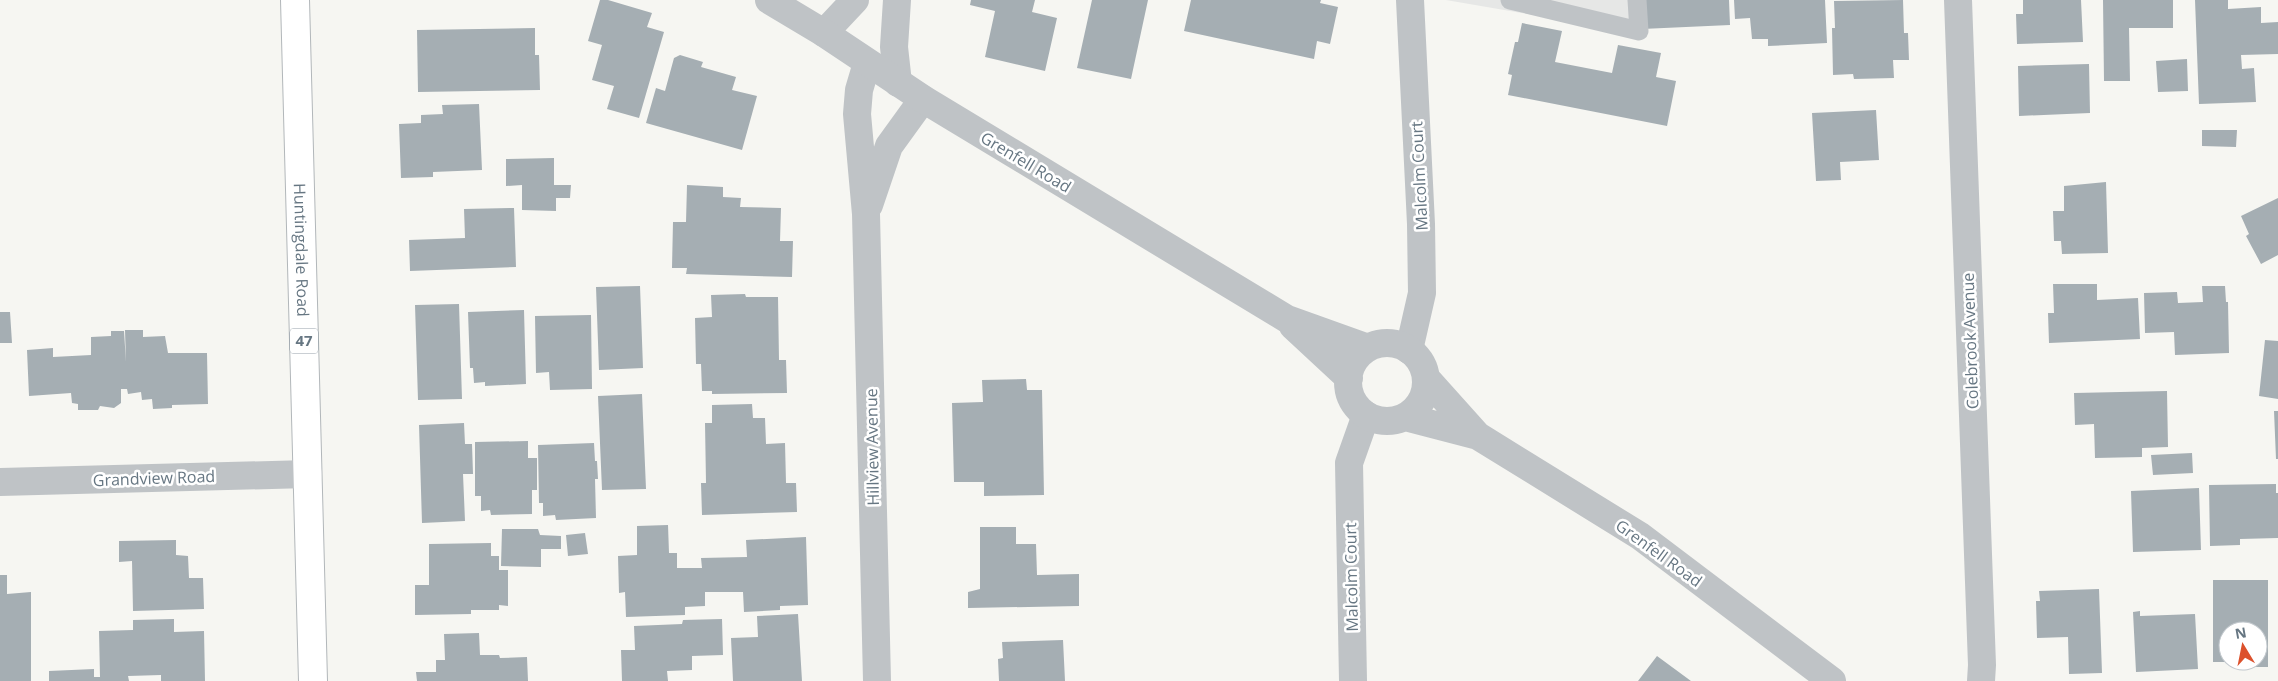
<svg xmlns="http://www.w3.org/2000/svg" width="2278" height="681" font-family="'Open Sans',sans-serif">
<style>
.built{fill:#e6e7e6}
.building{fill:#a5aeb3}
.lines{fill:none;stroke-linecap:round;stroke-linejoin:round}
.primary-casing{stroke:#b2b7ba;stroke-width:30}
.service{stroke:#bfc3c6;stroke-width:19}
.minor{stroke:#bfc3c6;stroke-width:28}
.tertiary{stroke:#bfc3c6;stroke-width:28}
.primary{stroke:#fff;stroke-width:28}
.labels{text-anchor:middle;stroke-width:5;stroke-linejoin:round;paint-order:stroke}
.shield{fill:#fff;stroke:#949fa8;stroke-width:1}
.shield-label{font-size:15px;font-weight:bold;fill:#667682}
.street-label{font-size:16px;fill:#667682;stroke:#fff}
</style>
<rect width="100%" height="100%" fill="#f6f6f2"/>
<path class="built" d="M1446,0H1631L1633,32Z"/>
<path class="building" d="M600,0H608L652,13L647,27L664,32L639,118L607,109L614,86L592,80L602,45L588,41Z
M971,0H1035L1032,12L1057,18L1045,71L985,57L995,11L970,5Z
M1092,0H1148L1131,79L1077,68Z
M1191,0H1321L1320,3L1338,7L1330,44L1317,41L1314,59L1184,31Z
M1641,0H1729L1730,25L1642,29Z
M1734,0H1825L1827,43L1768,46V39H1752L1750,18L1735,19Z
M1903,0L1904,33H1908L1909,60H1893L1894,78L1854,79L1853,74L1833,75L1832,28H1835L1834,1Z
M2023,0H2081L2083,42L2017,44L2016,14H2023Z
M2103,0H2173V28H2129L2130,81H2104Z
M2195,0H2228V9L2261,7V23L2278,22V54L2241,55L2242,69L2254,68L2256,102L2199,104Z
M1522,23L1562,31L1555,62L1612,73L1618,45L1661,53L1656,77L1676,81L1667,126L1508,95L1512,75L1508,74L1515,42H1518Z
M535,28V55H539L540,90L418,92L417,30Z
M680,55L703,62L701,67L736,77L732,90L757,96L742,150L646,123L656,88L665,91L674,58Z
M2187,59L2188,91L2158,92L2156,61Z
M2089,64L2090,113L2019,116L2018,66Z
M479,104L482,170L433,172V177L401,178L399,124L421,123V115L443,114L442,105Z
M1876,110L1879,160L1840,162L1841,180L1816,181L1812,113Z
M2202,130H2237L2236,147L2202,146Z
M554,158V185H571L570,198H556V211L522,210V185L506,186V159Z
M2106,182L2108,253L2062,254L2061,241H2054L2053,211H2064V186Z
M687,185L723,187V197L741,198L740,207L781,208L780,241H793L792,277L686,274L687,268H672L673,222H686Z
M2278,198V255L2261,264L2246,236L2249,234L2241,216Z
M514,208L516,267L410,271L409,240L465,238L464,209Z
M2053,284H2097V300L2138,298L2140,339L2049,343L2048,313H2054Z
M640,286L643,368L599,370L596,287Z
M2202,286H2225L2226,302H2228L2229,353L2175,355L2174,332L2145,333L2144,293L2177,292L2178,303L2203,302Z
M745,294L746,297H778L779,360H786L787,393L712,394V391H702L701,364H696L695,318L712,317L711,295Z
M459,304L462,399L418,400L415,305Z
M524,310L526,384L485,386V382L474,383L473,368H470L468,312Z
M0,312H10L12,343H0Z
M591,315L592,389L550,390L549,372L536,373L535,316Z
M125,330H143V337L165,336L168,353H207L208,404L172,405V408L153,409L152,399L142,400L141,392L128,394L127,389H121V403L114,408L100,406L98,410H78V404L72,403L71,393L29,396L27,350L53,348V357L91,355V337L111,336V331H124L126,362Z
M2265,340L2278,341V399L2259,396Z
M1026,379L1027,390H1042L1044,495L984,496V482H954L952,403L983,402L982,380Z
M2167,391L2168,447L2142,448V457L2095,458L2094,424L2075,425L2074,393Z
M642,394L646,489L602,490L598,396Z
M752,404L753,418H765L766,444L785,443L786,483H796L797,512L702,515L701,483H706L705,423H712V405Z
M2274,411H2278V459H2276Z
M464,423L465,444H472L473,474H463L465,521L422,523L419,425Z
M528,441V458H537V490H532V514L491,515L490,510L481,511V496H475V442Z
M594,443L595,461H597L598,479H595L596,518L556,520L555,515L543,516V503H539L538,445Z
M2192,453L2193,473L2153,475L2151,455Z
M2276,484V493H2278V538L2240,539V545L2210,546L2209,485Z
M2199,488L2201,550L2133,552L2131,491Z
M668,525L669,553H677V568H702L701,558L747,557L746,540L806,537L808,605L780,606V610L744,612L743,592H705V606L685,607V615L626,617L625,592L619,593L618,556L637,555V526Z
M980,527H1016V544H1036L1037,575L1079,574V606L968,608V592L980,589Z
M502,529H538L540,535L561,536V549H541V567L501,566Z
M585,533L588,554L568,556L566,535Z
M176,540V555L188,556L189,578H203L204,609L133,611L132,561L119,562V541Z
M491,543V556H499V570H508V606L499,605V610H471V614L415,615V585H429V544Z
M0,575H7V594L31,592V681H0Z
M2213,580H2268V667H2230V661H2258V631H2228V662H2213Z
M2099,589L2102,673L2069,674L2068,637L2037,638L2036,601H2040L2039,591Z
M2140,611V616L2195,614L2198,669L2136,672L2133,612Z
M798,614L802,681H733L731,638L758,637L757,616Z
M174,619V632L204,631L205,681H161V675L128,676L129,681H49V671L94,669V677H100L99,631L133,630V620Z
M722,619L723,655L692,656V670L667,671L668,681H622L621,650H635L634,626L682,624L683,620Z
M479,633L480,655H499L500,658L527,657L528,681H417L416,672H436V660H445L444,634Z
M1063,640L1065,681H999L998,659L1003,658L1002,642Z
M1657,656L1691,681H1638Z"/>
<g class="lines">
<defs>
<g id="primary">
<path id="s1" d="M295,0L313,681"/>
</g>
</defs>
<use href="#primary" class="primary-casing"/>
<path class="service" d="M1510,0L1639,31L1637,0"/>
<path class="minor" d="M897,0L894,47L898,83
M1958,0L1982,665L1981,681
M824,33L855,0
M867,63L859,90L857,114L866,214L877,681
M869,205L889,146L923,99
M1409,350L1422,293L1421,224L1410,0
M0,482L308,474
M1353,681L1349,463L1366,415"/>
<path class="tertiary" d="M769,0L824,33L923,99L1287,319L1368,348
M1293,326L1349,378
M1348 382a39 39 0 1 1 78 0a39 39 0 1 1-78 0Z
M1426,378L1478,436L1640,536L1832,681
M1405,417L1478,436"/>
<use href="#primary" class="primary"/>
</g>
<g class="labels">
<rect class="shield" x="290" y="328.5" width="28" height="25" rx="4"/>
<g class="shield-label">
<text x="304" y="346">47</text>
</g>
<g class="street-label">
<text transform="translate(1026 162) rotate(31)" y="6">Grenfell Road</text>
<text transform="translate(1419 176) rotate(-93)" y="6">Malcolm Court</text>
<text dy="6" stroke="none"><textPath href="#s1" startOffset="250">Huntingdale Road</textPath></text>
<text transform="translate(1970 341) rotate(-92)" y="6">Colebrook Avenue</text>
<text transform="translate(872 447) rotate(-91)" y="6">Hillview Avenue</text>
<text transform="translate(154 478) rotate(-2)" y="6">Grandview Road</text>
<text transform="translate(1659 553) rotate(36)" y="6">Grenfell Road</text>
<text transform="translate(1351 577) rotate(-91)" y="6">Malcolm Court</text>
</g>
</g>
<g transform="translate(2243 646) rotate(350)"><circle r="24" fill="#ffffff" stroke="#c2c8cd"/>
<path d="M0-4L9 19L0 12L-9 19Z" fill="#dc512c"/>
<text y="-8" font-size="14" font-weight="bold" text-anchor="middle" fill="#667682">N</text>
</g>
</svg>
